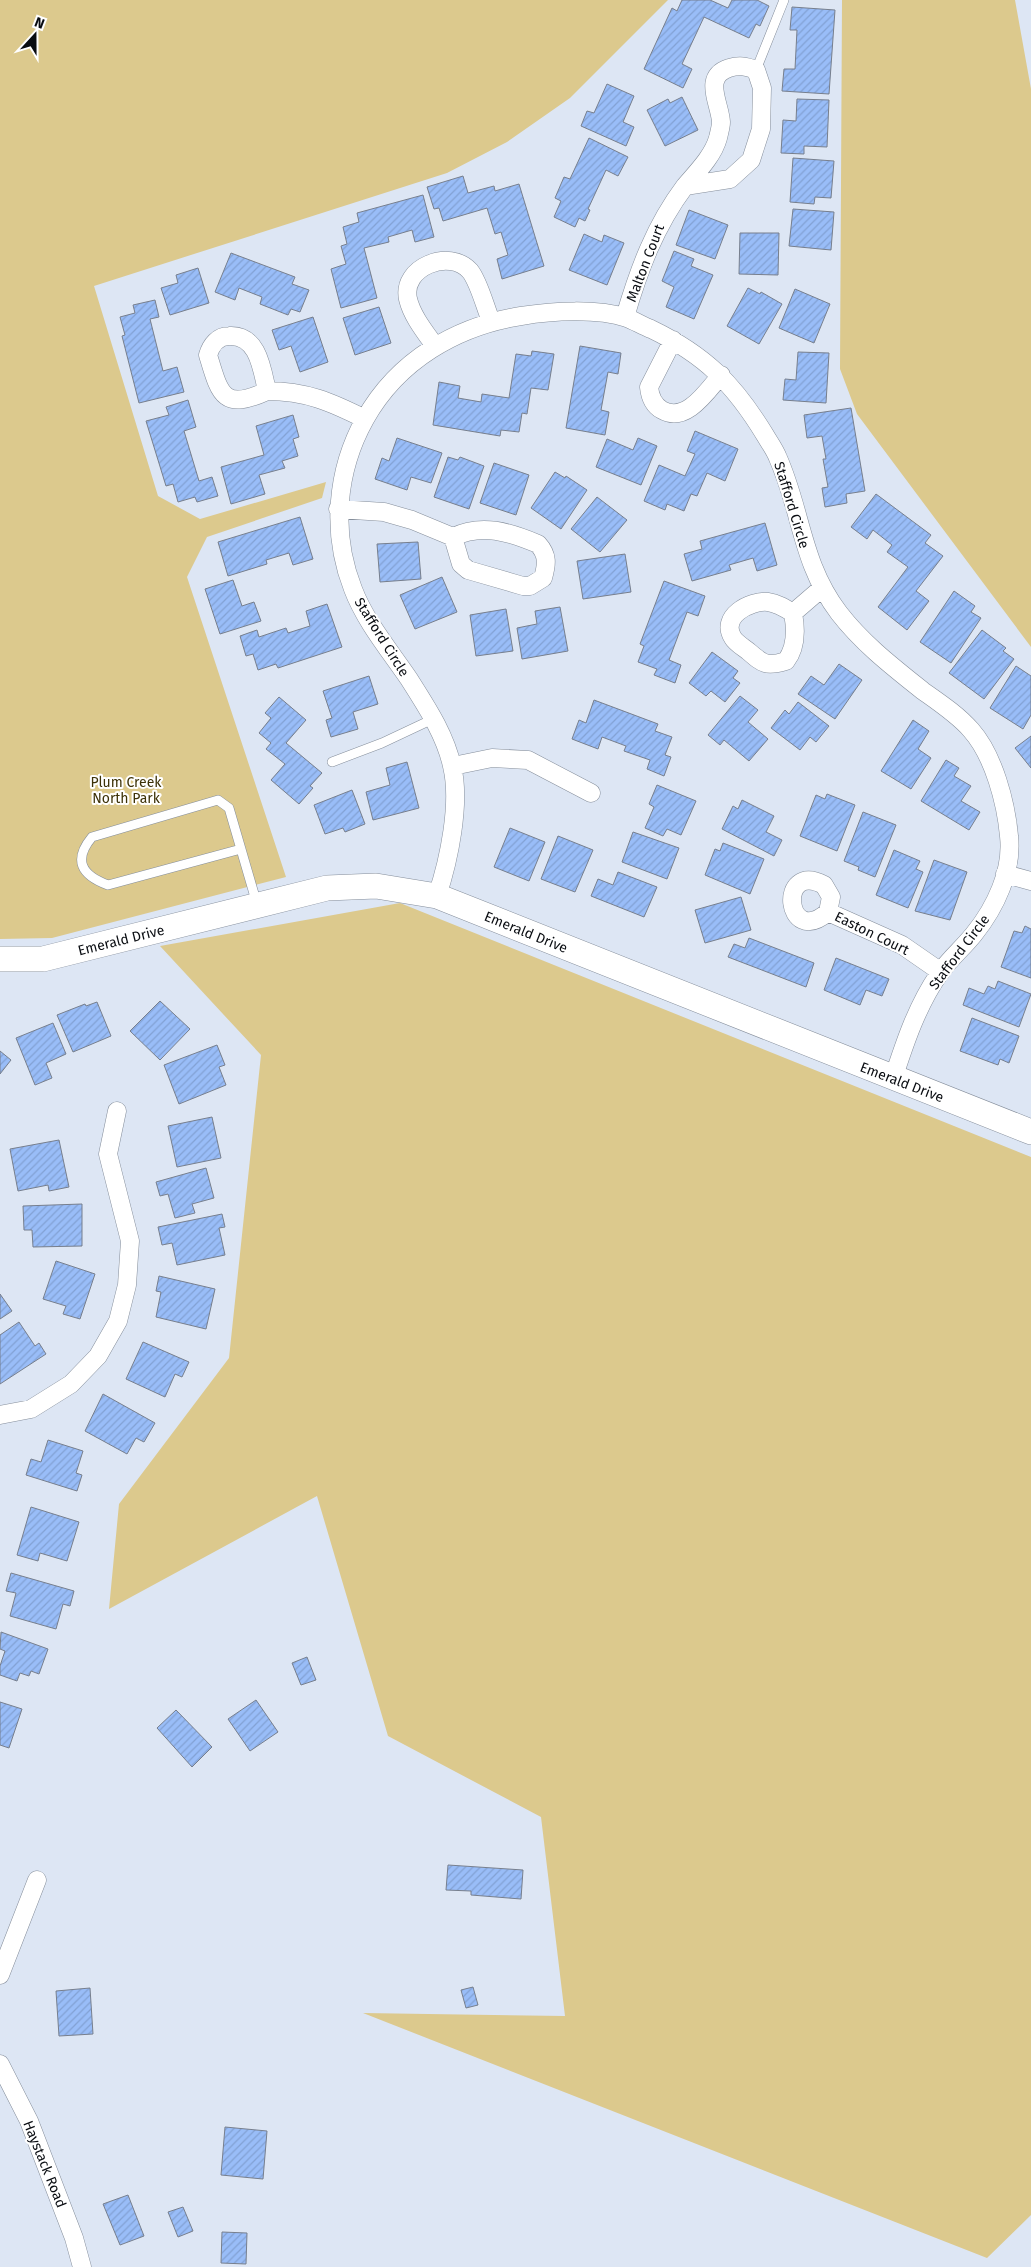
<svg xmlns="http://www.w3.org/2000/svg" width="1031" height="2267" font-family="'Fira Sans',sans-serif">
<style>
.green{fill:#dcc98d}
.building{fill:url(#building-hatch);stroke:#777f8d}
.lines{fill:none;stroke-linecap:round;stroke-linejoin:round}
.lane-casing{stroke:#858e9b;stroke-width:10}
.street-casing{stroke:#858e9b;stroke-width:19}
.secondary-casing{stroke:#858e9b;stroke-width:26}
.lane{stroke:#fff;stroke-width:9}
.street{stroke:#fff;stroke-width:18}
.secondary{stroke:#fff;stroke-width:25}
.labels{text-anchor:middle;stroke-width:4;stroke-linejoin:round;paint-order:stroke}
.street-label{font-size:14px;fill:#090c11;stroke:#fff}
.park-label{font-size:14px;fill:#3c3107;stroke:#fff}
</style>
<defs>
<pattern id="building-hatch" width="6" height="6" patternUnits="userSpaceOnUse" patternTransform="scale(1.25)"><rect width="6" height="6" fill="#99bdf8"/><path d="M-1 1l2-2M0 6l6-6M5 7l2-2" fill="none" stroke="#82a1d4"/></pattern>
</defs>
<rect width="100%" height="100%" fill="#dde6f4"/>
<path class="green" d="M0,0H668L570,98L507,142L447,173L94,286L158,496L200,519L326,482L322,498L207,537L187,577L286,877L52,938L0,939Z
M842,0H1015L1031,89V647L857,414L840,369Z
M400,903L1031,1157V2215L987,2258L363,2013L565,2016L541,1817L388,1736L317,1496L109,1609L119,1504L229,1358L261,1055L160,946Z"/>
<path class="building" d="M682,0H710L728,8L732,0H757L769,6L760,26L756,24L749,38L704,17L682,64L692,69L683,88L644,69L672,8L677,11Z
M792,7L835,10L829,94L782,91L784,69H795L797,30H790Z
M607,84L634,96L623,122L634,127L626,146L581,126L587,111L594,113Z
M682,97L698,130L665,146L647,110L668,99L670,103Z
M797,99L829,100L827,147L804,146V154L781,153L783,120L796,121Z
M589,138L628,157L618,176L606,170L588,209L590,210L585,221L579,218L575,227L554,217L561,201L555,198L564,177L570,179Z
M793,158L834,161L831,198L815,197L814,204L790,202Z
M463,176L468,193L494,186L495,191L519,184L544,266L502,279L497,259L508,255L501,232L495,234L487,208L443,221L439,208L434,209L427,187Z
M423,195L434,237L415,242L412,230L388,237L389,242L364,248L377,298L341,308L331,269L346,264L341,246L347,244L343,227L359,222L357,213Z
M793,209L834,212L831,250L789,246Z
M689,210L728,225L715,259L676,245Z
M740,233H779L778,275L739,274Z
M584,234L602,242L604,235L624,243L607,285L569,270Z
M674,251L694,259L691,266L713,275L694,319L666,307L674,287L662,281Z
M231,253L295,277L292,284L309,290L300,312L291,309L288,315L260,304L262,297L239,288L235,300L215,292Z
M198,268L209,303L170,315L161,288L178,283L176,275Z
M748,288L760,294L761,292L782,304L759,344L727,326Z
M795,289L830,304L814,343L779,328Z
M155,300L159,317L150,319L163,371L177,367L184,392L139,403L122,336L125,335L120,317L135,313L133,305Z
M379,307L391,343L355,355L343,318Z
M313,317L328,362L300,372L291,346L279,350L272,330Z
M580,346L621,353L618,374L608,372L601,410L609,412L605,435L566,428Z
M532,351L554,354L548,390L531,388L527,414L522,413L519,432L501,430L500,436L433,425L439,382L460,386L458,398L481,402L482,394L509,398L516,354L531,356Z
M798,352L829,353L826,403L783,400L785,379L796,380Z
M188,400L196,427L184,431L199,481L212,477L218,496L197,502L195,497L178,502L173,484L166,486L146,421L169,415L166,407Z
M851,408L865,491L846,494L847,503L825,507L822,488L828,487L823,459H826L822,436L807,438L804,415Z
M293,415L299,437L293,439L298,456L282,461L285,468L259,475L265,494L231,504L221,467L264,455L256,426Z
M695,431L738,449L725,481L707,473L697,496L691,494L684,511L667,504L665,510L644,501L659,465L685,476L695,454L687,451Z
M397,438L442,453L431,483L411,477L407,490L375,479L382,458L389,461Z
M638,438L657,446L641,485L596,467L607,439L633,450Z
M448,457L458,460L460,457L484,466L469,509L434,497Z
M494,463L529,475L516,515L480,503Z
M555,472L565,478L566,476L587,490L561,529L531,508Z
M876,494L931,535L925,543L943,556L916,591L929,601L907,630L878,607L908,567L887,552L892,545L873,530L867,539L851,527Z
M597,497L627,520L600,552L571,529Z
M300,517L313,559L293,565L289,553L266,560L267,564L228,576L218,542Z
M765,523L777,565L757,571L753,558L729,565L731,570L692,581L684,554L702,549L700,541Z
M418,542L421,579L380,582L377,544Z
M625,554L631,592L583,599L577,561Z
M442,577L457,612L415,629L400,595Z
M233,580L242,606L254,602L261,621L220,634L205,589Z
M664,581L705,596L698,616L687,612L669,660L681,665L675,683L654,675L657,669L638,662L644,646L640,644Z
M954,591L975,606L971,612L981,618L951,663L920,642Z
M327,604L342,647L278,668L276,664L258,670L253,654L246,656L240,636L257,630L259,637L286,628L288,633L310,626L306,611Z
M560,607L568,651L522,659L517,628L537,624L535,611Z
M506,609L513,651L476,656L470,615Z
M982,630L1006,648L1003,651L1014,659L984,699L949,673Z
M712,652L738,671L733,678L740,683L725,702L711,691L706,696L689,683Z
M839,664L862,680L835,719L798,694L811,676L824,685Z
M1016,666L1031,676V715L1023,729L990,708Z
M369,676L378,704L353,712L358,729L331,737L326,720L332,718L323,691Z
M740,696L758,710L748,722L768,739L749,761L724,740L720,745L708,735Z
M279,697L306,720L286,743L322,773L310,786L313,788L299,804L271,780L285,764L266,749L271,743L259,733L271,718L265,713Z
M594,700L658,724L655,731L672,737L665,755L671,757L664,776L647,769L650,760L624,751L626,746L602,737L598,749L572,739L579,720L586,723Z
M798,702L829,726L816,742L810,737L800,750L771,728L785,710L789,714Z
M913,720L929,731L918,749L931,758L911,789L881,771Z
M1031,736V768L1015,748Z
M946,760L959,768L954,776L971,786L961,801L980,812L969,830L921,801Z
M407,762L419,808L373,820L366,792L390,785L386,768Z
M657,785L696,801L681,835L667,829L663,836L645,828L654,807L649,804Z
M352,790L365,824L345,832L343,828L325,834L314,805Z
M827,794L855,805L837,851L800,836L816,795L825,799Z
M742,800L774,816L766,832L782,840L774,856L722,829L733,806L738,809Z
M863,812L896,825L875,877L858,870L859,867L844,861Z
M510,828L545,842L529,881L494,867Z
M633,832L679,848L667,879L622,862Z
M558,836L593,850L575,892L541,879Z
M723,843L764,859L750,894L705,875L715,849L720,851Z
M894,850L920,861L916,869L923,872L908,908L876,895Z
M934,860L967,872L950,920L915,911Z
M618,872L657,887L644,917L591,896L598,879L613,885Z
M741,897L751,930L705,943L695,910Z
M1025,926L1031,929V978L1001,967L1014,931L1022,933Z
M749,938L814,963L806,987L728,957L734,944L745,948Z
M836,958L889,979L882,996L866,990L860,1005L824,990Z
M998,981L1031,994L1019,1027L963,1005L969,988L984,994L988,986L995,989Z
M160,1001L190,1029L160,1060L130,1031Z
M97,1002L111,1036L73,1052L57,1015L85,1004L86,1006Z
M972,1018L1019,1036L1009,1063L1000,1059L998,1065L960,1051Z
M53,1023L66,1054L46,1063L52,1078L35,1085L16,1038Z
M217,1045L225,1065L219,1067L226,1085L179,1104L164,1065Z
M0,1051L11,1060L0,1074Z
M212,1117L221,1158L177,1167L168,1126Z
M59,1140L69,1187L49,1191L48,1185L18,1191L10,1149Z
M206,1168L214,1198L192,1204L195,1213L175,1218L168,1194L160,1196L156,1182Z
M82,1204V1246L33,1247L32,1230H24L23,1206Z
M222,1214L225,1227L219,1228L225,1255L177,1265L172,1243L162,1245L158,1227Z
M56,1261L95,1274L80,1319L63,1314L66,1306L43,1299Z
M159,1276L215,1289L206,1329L156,1317L161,1292L156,1291Z
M0,1294L12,1311L0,1319Z
M19,1322L35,1346L39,1343L46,1354L0,1384V1335Z
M143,1342L189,1362L182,1377L175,1374L165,1397L126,1379Z
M103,1394L155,1423L144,1442L136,1438L127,1454L85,1431Z
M48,1440L83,1451L76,1473L82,1475L77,1491L26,1475L31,1459L41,1462Z
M31,1507L79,1522L67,1561L40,1553L38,1561L17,1555Z
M11,1573L74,1591L70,1606L63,1604L56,1629L10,1616L16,1593L6,1591Z
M1,1632L48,1649L39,1674L31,1671L29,1676L20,1673L17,1681L0,1675V1666L5,1651L0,1649Z
M307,1657L316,1680L301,1685L292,1663Z
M256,1700L278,1732L250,1751L228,1719Z
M0,1702L22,1709L9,1748L0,1745Z
M176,1710L212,1747L192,1767L157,1728Z
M448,1865L523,1870L521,1899L471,1895V1891L446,1890Z
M473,1987L478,2005L466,2008L461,1990Z
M90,1988L93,2034L59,2036L56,1991Z
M225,2127L267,2131L263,2179L221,2175Z
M128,2195L144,2236L120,2245L103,2204Z
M183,2207L193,2231L178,2237L168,2212Z
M222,2232L247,2233L246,2264L221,2263Z"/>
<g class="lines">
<defs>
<path id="lane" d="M756,70L784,0
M332,762L382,743L433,719
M241,849L108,885C81,875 73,860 92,837L218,800L229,808L257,904"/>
<path id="street" d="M625,317C639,269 655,226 685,186L730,179L751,160L761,129L762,88L756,70C746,66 739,65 729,68C702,77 720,103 721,122C721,127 719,133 718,138C713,156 697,172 685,186
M673,340L649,387C650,397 653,405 662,410C686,424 707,391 721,375
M435,346C425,332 412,316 408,299C401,267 450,248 470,271C479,282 485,307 491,321
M267,391C223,411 220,395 208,355C211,345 218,336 229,336C258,334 262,369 267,391C306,391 331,402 365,419
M338,509L384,512L412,520L453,537L461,564L468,570L523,586H530L543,578C547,564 548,555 538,544C509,532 482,523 453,537
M793,613C796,629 797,647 786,661C766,667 763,664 748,651C743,647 736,643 733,638C719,617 750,600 768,602C777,603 785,608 793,613L822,588
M453,766L492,758L528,760L591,793
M1005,874L1031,881
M437,896C449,860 461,803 452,766C445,734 426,706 409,679C390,651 365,621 353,589C331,533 336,471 365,419C398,360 457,326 521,316C552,311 597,308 627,318C635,321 643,326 651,329C705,355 734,384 765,435C769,442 775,450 778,458C802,512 801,563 839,613C863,644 893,667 923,691C940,703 958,715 971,730C994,756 1006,803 1009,836C1013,871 995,908 974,934C963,948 949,959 939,974C917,1006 905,1042 893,1079
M828,912C785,949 777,860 824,885L831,897L828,912L902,945L941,972
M0,1415L31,1409L71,1384L98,1356L118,1321L127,1285L130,1241L108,1154L117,1111
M0,1975L37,1880
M0,2064L29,2121L74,2238L82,2267"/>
<path id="secondary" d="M0,959H43L327,888L376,886L437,896L1031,1132"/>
</defs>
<use href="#lane" class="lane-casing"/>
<use href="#street" class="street-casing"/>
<use href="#secondary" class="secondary-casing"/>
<use href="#lane" class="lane"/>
<use href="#street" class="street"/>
<use href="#secondary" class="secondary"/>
</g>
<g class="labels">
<g class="street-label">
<text transform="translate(645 263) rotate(-69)" y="5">Malton Court</text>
<text transform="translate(792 505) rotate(73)" y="5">Stafford Circle</text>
<text transform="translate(382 637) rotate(58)" y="5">Stafford Circle</text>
<text transform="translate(526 932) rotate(22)" y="5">Emerald Drive</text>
<text transform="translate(872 933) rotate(26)" y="5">Easton Court</text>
<text transform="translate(121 940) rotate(-14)" y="5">Emerald Drive</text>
<text transform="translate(959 952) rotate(-53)" y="5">Stafford Circle</text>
<text transform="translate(902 1082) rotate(21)" y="5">Emerald Drive</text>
<text transform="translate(45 2164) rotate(68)" y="5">Haystack Road</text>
</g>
<g class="park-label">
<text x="126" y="787">Plum Creek<tspan x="126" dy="16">North Park</tspan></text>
</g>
</g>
<g transform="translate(35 35) rotate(21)" stroke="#ffffff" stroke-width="4" paint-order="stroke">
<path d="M0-4L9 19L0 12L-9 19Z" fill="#090c11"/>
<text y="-8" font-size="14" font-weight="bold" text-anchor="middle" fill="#090c11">N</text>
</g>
</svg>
